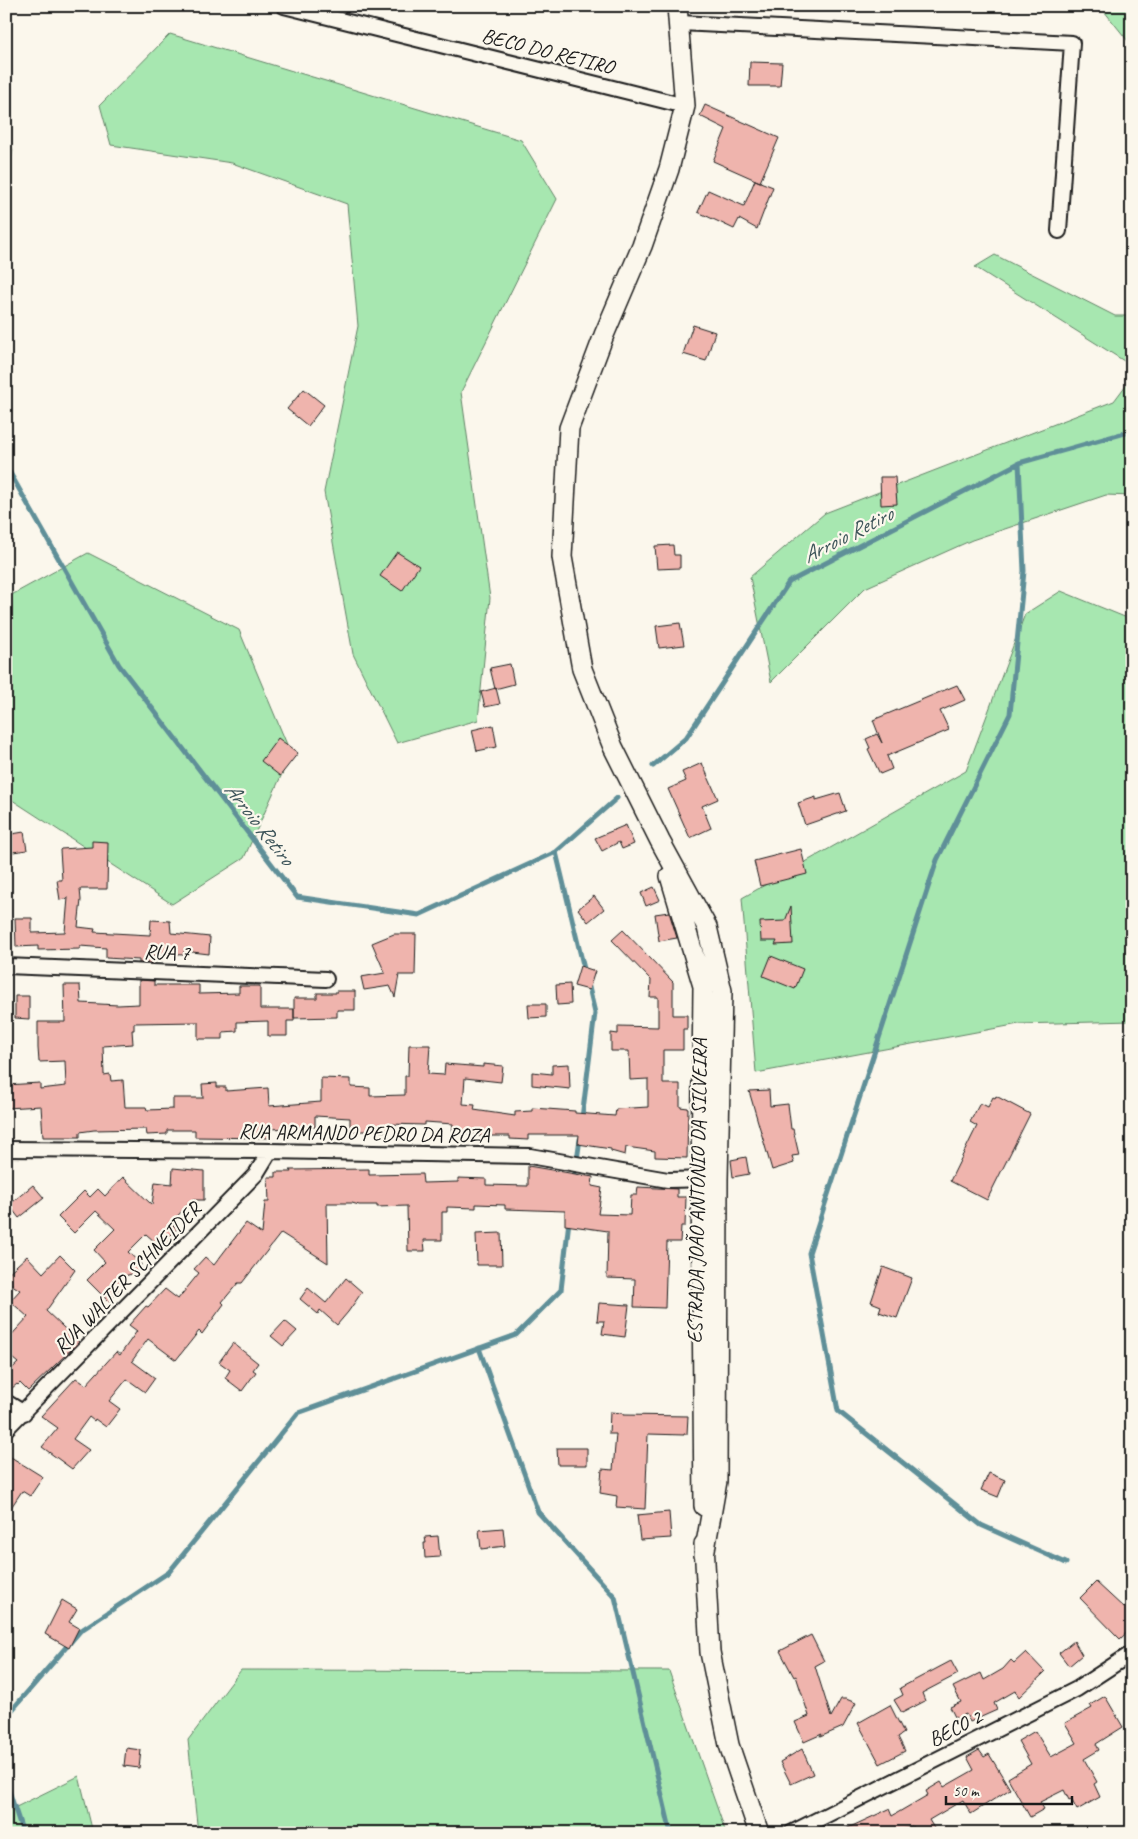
<svg xmlns="http://www.w3.org/2000/svg" width="1138" height="1839" font-family="Caveat,sans-serif">
<style>
.green{fill:#a7e7b0;stroke:#628266}
.lines{fill:none;stroke-linecap:round;stroke-linejoin:round}
.stream{stroke:#5f8f98;stroke-width:5}
.building{fill:#efb4ad;stroke:#1c1c1c}
.minor-casing{stroke:#1c1c1c;stroke-width:18}
.secondary-casing{stroke:#1c1c1c;stroke-width:22}
.minor{stroke:#fbf7ec;stroke-width:14}
.secondary{stroke:#fbf7ec;stroke-width:19}
.labels{text-anchor:middle;stroke-width:4.5;stroke-linejoin:round;paint-order:stroke}
.street-label{font-size:21px;fill:#1c1c1c;stroke:#fbf7ec}
.water-label{font-size:22px;font-style:italic;fill:#3e555a;stroke:#fbf7ec}
</style>
<rect width="100%" height="100%" fill="#fbf7ec"/>
<filter id="ink" filterUnits="userSpaceOnUse"><feTurbulence type="fractalNoise" baseFrequency=".02" numOctaves="2"/><feDisplacementMap in="SourceGraphic" scale="10" xChannelSelector="R" yChannelSelector="G"/><feConvolveMatrix kernelMatrix="1 2 1 2 8 2 1 2 1" color-interpolation-filters="sRGB"/></filter>
<g filter="url(#ink)">
<path class="green" d="M1100,6H1132V46Z
M170,34L521,140L557,199L461,392L490,598L478,720L397,743L353,654L324,492L358,326L347,204L232,163L111,145L100,105Z
M6,137L13,150L6,186Z
M995,255L1115,316H1132V366L975,267Z
M1132,377V496L1106,495L972,540L865,588L771,682L750,577L825,513L1114,401Z
M88,553L239,630L291,754L244,858L172,904L6,796V598Z
M1061,591L1132,620V1021L1019,1024L756,1073L742,898L966,771L1025,614Z
M241,1670L669,1671L726,1833H198L188,1740Z
M79,1776L93,1833H6V1812Z"/>
<g class="lines">
<path class="stream" d="M1019,463L1024,571L1010,714L937,860L809,1253L838,1411L981,1525L1066,1563
M6,469L10,473L119,665L297,897L419,915L556,852L617,798
M653,766L686,738L789,582L1019,463L1132,431
M556,852L585,973
M582,1118L595,1013L588,983
M574,1180L580,1139
M479,1348L538,1512L615,1597L670,1829
M6,1717L80,1631L169,1572L298,1413L516,1335L561,1290L569,1221
M6,1782L23,1833"/>
</g>
<path class="building" d="M750,62L782,63L780,86H749Z
M705,105L779,138L760,182L713,161L726,129L700,116Z
M755,180L773,187L757,229L739,219L734,229L698,212L708,190L744,206Z
M693,325L715,332L706,361L683,354Z
M304,389L324,405L308,426L287,409Z
M880,477H895L897,504L881,505Z
M673,545L674,555H680V568L657,569L655,546Z
M397,552L419,566L402,591L380,576Z
M680,623L684,645L659,648L656,626Z
M510,664L514,684L495,689L490,668Z
M957,685L965,700L940,711L949,730L887,756L892,769L880,774L868,749L870,748L866,739L877,734L882,743L873,720Z
M496,688L500,704L485,707L481,692Z
M493,725L497,747L477,751L472,730Z
M278,738L298,753L280,776L261,761Z
M702,763L718,799L702,806L711,828L690,838L668,789L686,781L682,772Z
M840,793L846,811L805,825L798,803L816,797V800Z
M626,825L634,844L622,849L619,842L602,851L595,838Z
M24,832L27,850L6,853V835Z
M92,841L108,842L107,889H80L81,900L78,927L95,929L94,932L150,935L151,920L170,921L171,933L210,937L209,954L184,951V955L163,954V955H154V963H139V960L106,958V948L80,946V949L38,950V946L16,947L15,918H32V933L65,932L68,898L60,900L57,880H62L60,850L61,849L92,847Z
M801,849L807,874L760,886L754,861Z
M654,887L660,900L646,906L641,893Z
M594,896L604,909L588,922L578,909Z
M791,906L793,944L775,945L777,941H761L760,922L785,921Z
M669,912L677,938L659,941L655,914Z
M623,930L673,982V1015H687V1029H683V1050H663V1084H680V1107L688,1108L687,1158L655,1157V1151L626,1147L625,1155L611,1151V1149L578,1144L579,1135H528V1140L510,1139V1136H478V1134L452,1133L453,1124L425,1122V1125L388,1124L387,1131H350V1118L315,1116V1127L270,1129L271,1138L195,1137V1130H167V1134L147,1135L146,1129L94,1130L80,1132V1137H43L41,1106L6,1108V1085L40,1083V1089L66,1086L65,1061L39,1062L38,1048V1022H65L64,985H80L81,1003L118,1005L139,1004V980L154,981V985H199V994L239,993V986H260V1009H294V1021H287V1036H268V1021L237,1022V1031L223,1032V1039H198V1022L134,1023V1030H132L133,1044L103,1046L104,1075L110,1074L111,1081L123,1080L125,1107H146L147,1110L173,1109V1098H203L202,1084L217,1083V1087H226V1091L268,1088L269,1106L321,1102V1078L351,1079V1087L370,1088V1096L405,1095V1076H408L409,1045H430L428,1074L444,1075L445,1064L483,1067V1064L503,1066L501,1082L465,1078L463,1104L475,1105L474,1110L515,1116V1112L532,1111V1108L575,1111V1113L615,1116L616,1109L648,1107V1079L630,1080L629,1051H611V1033L618,1034V1026L658,1027V997H650L651,980L612,940Z
M394,934H416L415,975H399L395,997L390,986L364,990L361,977L385,973L372,943Z
M771,956L803,969L795,989L763,976Z
M580,966L595,971L589,990L574,986Z
M570,984L571,1004L557,1005L556,985Z
M336,991H355V1010H337V1017L294,1018V998H317V993H336Z
M15,996H29V1019L15,1018Z
M528,1004H546V1017L529,1018Z
M569,1064L570,1089L532,1085V1072L552,1074V1065Z
M769,1090L770,1106L788,1104L791,1129H793L799,1155L792,1156L794,1163L772,1170L749,1091Z
M996,1096L1030,1114L987,1200L950,1181L977,1126L970,1122L980,1103L988,1107L993,1097L995,1098Z
M746,1157L749,1174L733,1177L731,1160Z
M528,1166L593,1177L592,1186L602,1188L598,1214L630,1215L631,1195H637L638,1187L677,1189V1197H686L685,1226H681L680,1242H667L665,1308L634,1307L635,1279L607,1278L608,1231L565,1225V1211L505,1209V1205L476,1204V1208L447,1207V1212H442V1240H424L425,1251H408L407,1206L377,1207V1205H359L352,1203H327L328,1263L281,1233L242,1283H238L222,1302L224,1304L202,1334L199,1331L176,1360L148,1339L132,1361L155,1378L145,1392L127,1379L109,1401L120,1409L106,1427L95,1419L94,1421L89,1417L73,1439L89,1450L72,1469L42,1447L58,1428L41,1416L76,1378L86,1385L116,1352L120,1355L137,1331L129,1325L146,1306L148,1307L165,1289L178,1299L199,1273L194,1269L205,1257L214,1265L246,1223L262,1234L265,1202H269L268,1177H276V1172H291L290,1170L369,1169V1175L422,1174L423,1183L458,1182V1178L486,1179V1185L528,1186Z
M173,1168L204,1171V1200H192L171,1223L177,1229L169,1237L173,1241L164,1250L146,1234L128,1252L141,1264L139,1272L117,1278L124,1285L109,1302L87,1280L105,1262L94,1250L115,1229L96,1211L74,1233L58,1217L84,1191L90,1197L98,1189L105,1196L123,1177L152,1205L155,1182L172,1184Z
M33,1185L44,1198L19,1218L9,1205Z
M501,1233L502,1265H477L476,1234Z
M60,1255L75,1270L46,1311L79,1342L28,1391L20,1383L18,1385L17,1384L6,1393V1374L18,1363L6,1353V1341L28,1317L10,1301L20,1290L6,1281V1275L27,1256L43,1273Z
M883,1267L912,1278L897,1318L879,1312L881,1306L871,1302Z
M346,1278L362,1292L348,1312L337,1325L320,1310L318,1314L300,1299L308,1288L326,1303Z
M599,1303L629,1305L625,1337L602,1334L604,1321H597Z
M285,1321L297,1331L283,1346L271,1336Z
M233,1343L258,1363L253,1370L256,1372L242,1391L225,1378L230,1370L219,1362Z
M610,1412L623,1413V1415L688,1416L687,1434H684V1435L648,1434L645,1509L616,1507L617,1496L600,1493L602,1469L613,1470L616,1434H609Z
M557,1448H587V1465H558Z
M6,1454L43,1477L30,1496L22,1491L6,1515Z
M989,1473L1005,1480L998,1497L981,1490Z
M669,1512L671,1538L640,1540L637,1515Z
M503,1528L505,1546L481,1549L479,1530Z
M438,1536L440,1557L425,1558L424,1543H426L425,1537Z
M1096,1582L1124,1608L1132,1600V1628L1120,1639L1080,1598Z
M62,1600L77,1609L69,1622L79,1628L69,1648L45,1634Z
M811,1635L824,1661L815,1666L831,1717L841,1699H846L856,1703L843,1727L820,1737L822,1734L804,1742L795,1722L809,1716L796,1676L794,1677L780,1651Z
M1074,1641L1082,1655L1069,1666L1059,1653Z
M1026,1652L1045,1672L1019,1697L1015,1691L994,1703L997,1710L970,1722L966,1714L956,1719L950,1707L961,1702L953,1687L981,1673L984,1680L1003,1669L1011,1660L1014,1663Z
M951,1661L958,1674L922,1693L925,1701L902,1713L894,1700L903,1695L900,1688Z
M1105,1696L1123,1727L1096,1744L1099,1750L1084,1759L1097,1782L1094,1784L1100,1797L1077,1810L1071,1799L1069,1800L1064,1790L1040,1802L1044,1809L1030,1817L1008,1778L1031,1764L1018,1741L1035,1731L1051,1757L1077,1743L1065,1723L1092,1708L1090,1705Z
M890,1705L904,1733L898,1737L905,1751L880,1764L858,1723Z
M126,1748L141,1750L139,1768L124,1766Z
M802,1749L813,1774L791,1784L780,1762Z
M979,1750L984,1757L989,1754L1010,1789L971,1814L963,1800L929,1820L937,1833H916L912,1826L895,1833H837L889,1809L892,1816L928,1795L926,1791L941,1782L944,1787L974,1770L967,1757Z"/>
<g class="lines">
<defs>
<path id="minor" d="M284,6L685,106
M680,23L1072,43L1059,231
M6,966L326,979
M6,1149L270,1151L530,1156L668,1180L710,1179
M6,1402L24,1413
M6,1429L256,1174L270,1151
M791,1833L1077,1689L1132,1653"/>
<path id="secondary" d="M677,6L685,106L669,169L642,246L604,335L569,428L562,557L582,669L613,747L660,841L707,927L722,991L718,1179L717,1481L704,1555
M670,876L703,986L701,1178L704,1506
M704,1544L710,1652L729,1745L759,1833"/>
</defs>
<use href="#minor" class="minor-casing"/>
<use href="#secondary" class="secondary-casing"/>
<use href="#minor" class="minor"/>
<use href="#secondary" class="secondary"/>
</g>
</g>
<g class="labels">
<g class="street-label">
<text transform="translate(548 51) rotate(14)" y="7">BECO DO RETIRO</text>
<text transform="translate(167 952) rotate(2)" y="7">RUA 7</text>
<text transform="translate(364 1133) rotate(1)" y="7">RUA ARMANDO PEDRO DA ROZA</text>
<text transform="translate(697 1191) rotate(-89)" y="7">ESTRADA JOÃO ANTÔNIO DA SILVEIRA</text>
<text transform="translate(127 1278) rotate(-46)" y="7">RUA WALTER SCHNEIDER</text>
<text transform="translate(955 1728) rotate(-27)" y="7">BECO 2</text>
</g>
<g class="water-label">
<text transform="translate(847 534) rotate(-27)" y="8">Arroio Retiro</text>
<text transform="translate(260 823) rotate(52)" y="8">Arroio Retiro</text>
</g>
</g>
<rect width="1138" height="1839" fill="none" stroke="#fbf7ec" stroke-width="25"/>
<rect x="12" y="12" width="1113" height="1814" fill="none" stroke="#1c1c1c" stroke-width="2" filter="url(#ink)"/>
<path d="M946 1796v8h126v-8" fill="none" stroke="#1c1c1c" stroke-width="2.5"/>
<text x="953" y="1796" font-size="15" fill="#1c1c1c" stroke="#fbf7ec" stroke-width="4" paint-order="stroke">50 m</text>
</svg>
